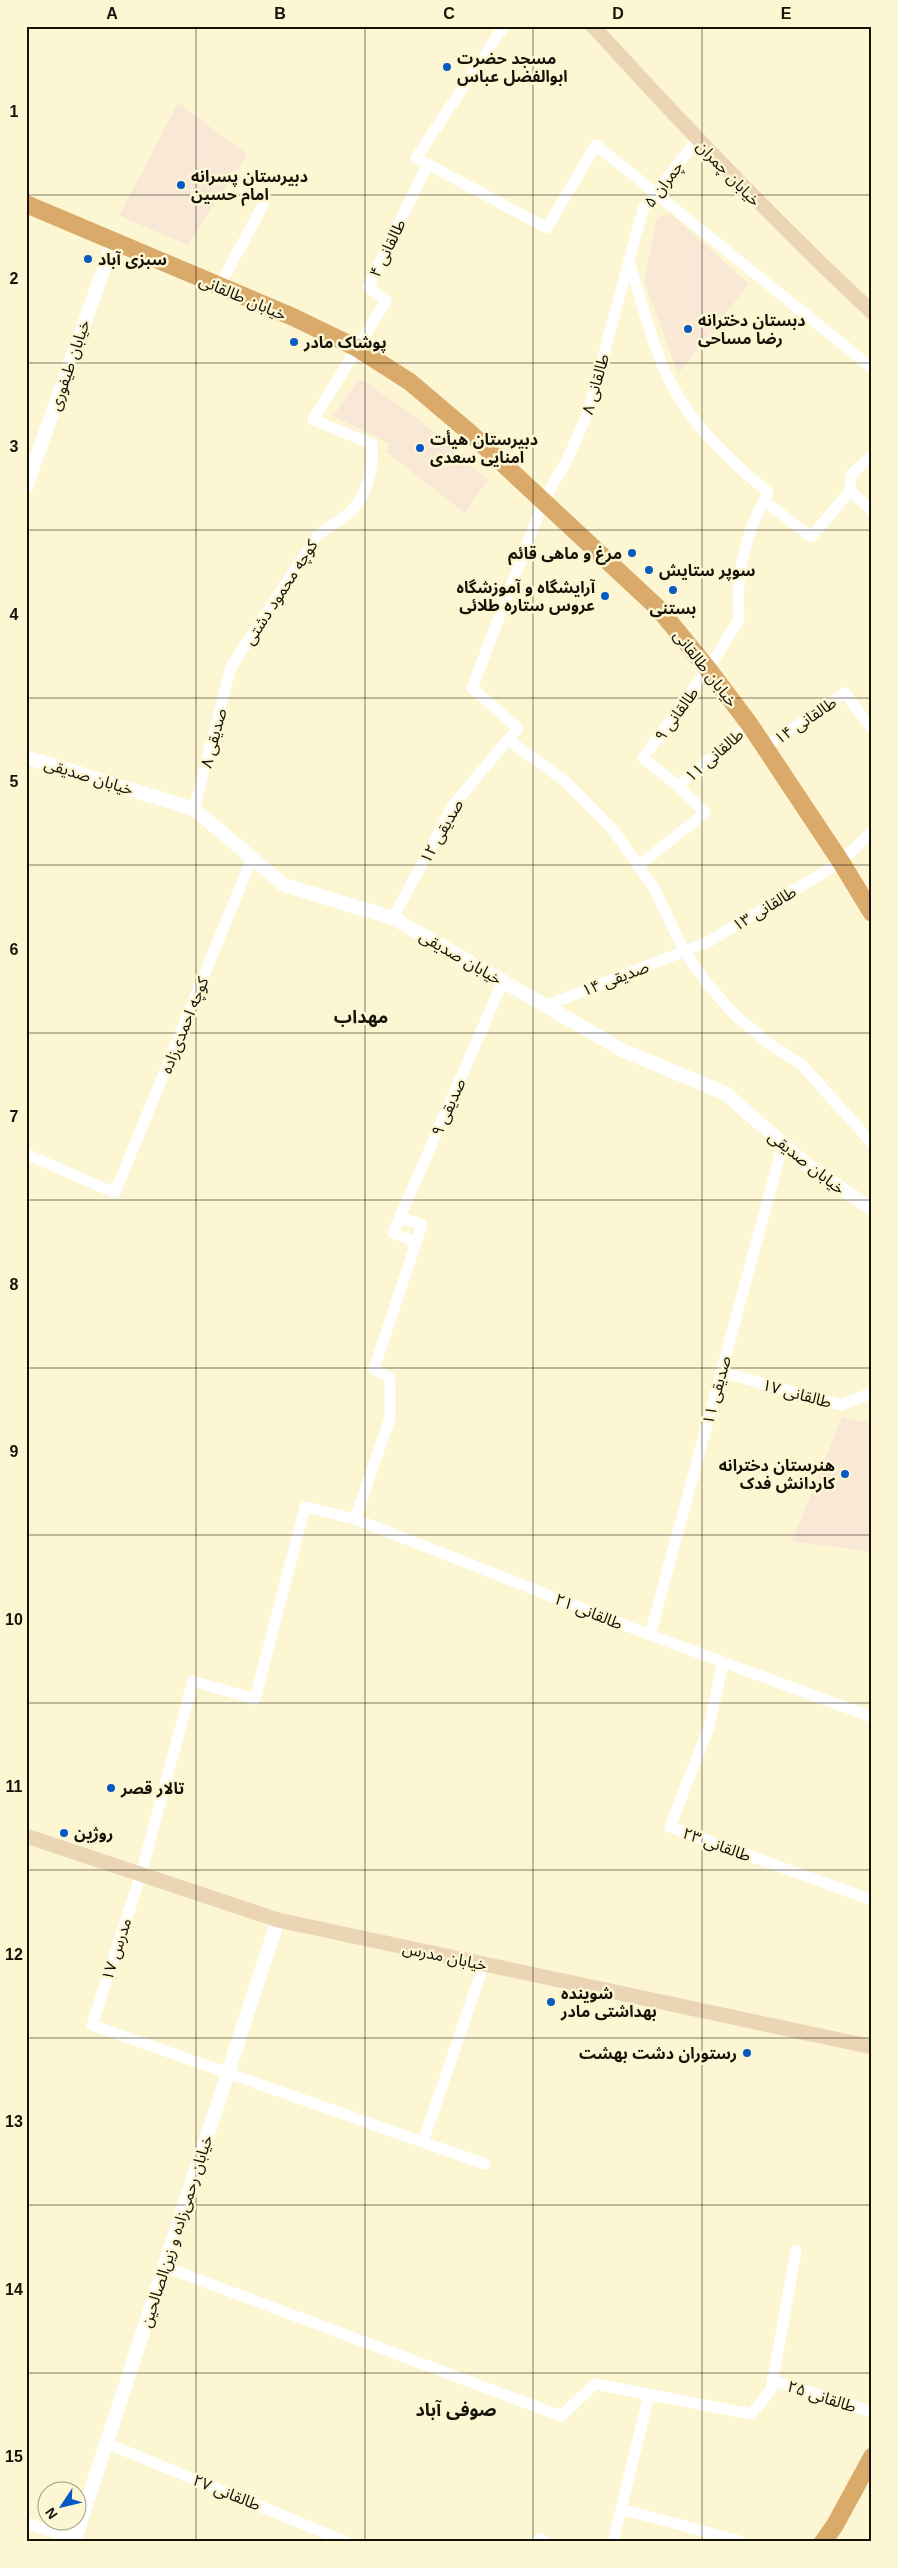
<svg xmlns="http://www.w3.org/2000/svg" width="898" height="2568" font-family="Helvetica,'Noto Sans Arabic',sans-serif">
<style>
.education{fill:#fae8d7}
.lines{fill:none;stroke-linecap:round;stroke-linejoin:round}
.minor{stroke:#fff;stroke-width:11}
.tertiary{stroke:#fff;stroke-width:14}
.secondary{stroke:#ecd5b4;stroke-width:15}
.primary{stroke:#d9aa69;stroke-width:18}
.grid{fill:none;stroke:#151307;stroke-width:1;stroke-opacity:0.55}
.poi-dot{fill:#0759c3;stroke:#fcf6d3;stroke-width:2}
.labels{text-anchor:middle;stroke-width:5;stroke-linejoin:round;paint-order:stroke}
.poi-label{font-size:16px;font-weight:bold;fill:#151307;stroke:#fcf6d3;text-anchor:start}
.street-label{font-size:16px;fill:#151307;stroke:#fcf6d3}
.neighbourhood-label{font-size:18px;font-weight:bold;fill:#151307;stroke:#fcf6d3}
.neatline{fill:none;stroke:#151307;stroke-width:2}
.grid-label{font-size:16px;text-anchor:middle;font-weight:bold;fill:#151307}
</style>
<rect width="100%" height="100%" fill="#fcf6d3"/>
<path class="education" d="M178,103L247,154L188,245L119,216Z
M670,213L749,284L678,374L644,280L657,218Z
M358,380L364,381L416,417L488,480L465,513L386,452L390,444L333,416Z
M842,1417L872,1424V1552L792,1541Z"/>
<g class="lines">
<path class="minor" d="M504,26L416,158L547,228L596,145L872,368
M629,262C640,295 648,331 662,364C684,418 724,456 768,492L751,528L742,561L738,594L739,620L708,669L643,758L678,786L705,813L639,865
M219,287L263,205
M850,491L851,475L872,455
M850,491L872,510
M764,501L811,537L850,491
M508,740L565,781L614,831L654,888L684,951L709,986L736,1016L771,1045L802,1065L872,1143
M765,747L845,693L872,729
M678,786L750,725
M194,809L231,667L317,536C327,526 339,522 349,513C367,497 374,467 372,444L313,420L386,301L368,287L428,164
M393,918L454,804L518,728L472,688L544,500L566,462L588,413L643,209L697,140
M545,1006L708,942L841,862L872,831
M26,1154L115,1193L252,858
M416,1242L393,1233L503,981
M721,1372L841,1405L872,1393
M355,1519L390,1418V1378L374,1369L422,1225L400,1217
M650,1635L783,1144
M723,1662L709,1727L670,1827L872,1900
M423,2142L484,1964
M485,2164L92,2025L141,1874L193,1681L255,1699L305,1507L355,1519L650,1635L872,1717
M165,2267L561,2416L595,2384L751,2414L771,2390L796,2251
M772,2380L872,2412
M106,2443L347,2542
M621,2509L740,2541
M26,2523L75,2539
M538,2542L539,2539L546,2542
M613,2542L649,2395"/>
<path class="tertiary" d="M26,487L113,243
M26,757L194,809L284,885L393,918L624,1051L725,1093L808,1166L872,1209
M74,2542L278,1920"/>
<path class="secondary" d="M593,26C683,125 774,221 872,312
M26,1836L278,1920L872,2047"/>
<path class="primary" d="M26,204L293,317L357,348L410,382L469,432L659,609L708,669L750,725L841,862L872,913
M823,2542L835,2525L872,2457"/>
</g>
<path class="grid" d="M196,26V2542M365,26V2542M533,26V2542M702,26V2542M26,195H872M26,363H872M26,530H872M26,698H872M26,865H872M26,1033H872M26,1200H872M26,1368H872M26,1535H872M26,1703H872M26,1870H872M26,2038H872M26,2205H872M26,2373H872"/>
<g class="poi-dot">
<circle cx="447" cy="67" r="5"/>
<circle cx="181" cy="185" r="5"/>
<circle cx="88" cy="259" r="5"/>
<circle cx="688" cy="329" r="5"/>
<circle cx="294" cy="342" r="5"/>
<circle cx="420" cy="448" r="5"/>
<circle cx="632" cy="553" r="5"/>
<circle cx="649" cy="570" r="5"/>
<circle cx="673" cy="590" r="5"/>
<circle cx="605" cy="596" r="5"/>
<circle cx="845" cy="1474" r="5"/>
<circle cx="111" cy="1788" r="5"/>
<circle cx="64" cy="1833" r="5"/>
<circle cx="551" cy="2002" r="5"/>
<circle cx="747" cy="2053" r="5"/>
</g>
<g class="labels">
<g class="poi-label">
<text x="457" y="64">مسجد حضرت<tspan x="457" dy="18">ابوالفضل عباس</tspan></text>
<text x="191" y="182">دبیرستان پسرانه<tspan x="191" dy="18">امام حسین</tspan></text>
<text x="98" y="265">سبزی آباد</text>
<text x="698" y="326">دبستان دخترانه<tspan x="698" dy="18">رضا مساحی</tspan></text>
<text x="304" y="348">پوشاک مادر</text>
<text x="430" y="445">دبیرستان هیأت<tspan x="430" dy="18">امنایی سعدی</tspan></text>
<text x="622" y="559" text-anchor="end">مرغ و ماهی قائم</text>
<text x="659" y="576">سوپر ستایش</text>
<text x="595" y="593" text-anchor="end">آرایشگاه و آموزشگاه<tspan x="595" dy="18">عروس ستاره طلائی</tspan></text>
<text x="673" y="614" text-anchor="middle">بستنی</text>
<text x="835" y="1471" text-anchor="end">هنرستان دخترانه<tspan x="835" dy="18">کاردانش فدک</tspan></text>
<text x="121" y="1794">تالار قصر</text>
<text x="74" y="1839">روژین</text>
<text x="561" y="1999">شوینده<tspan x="561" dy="18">بهداشتی مادر</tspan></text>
<text x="737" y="2059" text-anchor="end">رستوران دشت بهشت</text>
</g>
<g class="street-label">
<text transform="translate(729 173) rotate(46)" y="6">خیابان چمران</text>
<text transform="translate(663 184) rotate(-53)" y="6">چمران ۵</text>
<text transform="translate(387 248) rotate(-64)" y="6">طالقانی ۴</text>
<text transform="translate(243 297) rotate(23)" y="6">خیابان طالقانی</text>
<text transform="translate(69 365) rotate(-71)" y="6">خیابان طیفوری</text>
<text transform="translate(595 384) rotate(-74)" y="6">طالقانی ۸</text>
<text transform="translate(280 592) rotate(-57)" y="6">کوچه محمود دشتی</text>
<text transform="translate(706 668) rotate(52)" y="6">خیابان طالقانی</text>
<text transform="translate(676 714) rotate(-54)" y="6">طالقانی ۹</text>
<text transform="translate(805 720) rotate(-34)" y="6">طالقانی ۱۴</text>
<text transform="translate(213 738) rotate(-75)" y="6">صدیقی ۸</text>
<text transform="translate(714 755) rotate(-41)" y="6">طالقانی ۱۱</text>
<text transform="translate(89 776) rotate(17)" y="6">خیابان صدیقی</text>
<text transform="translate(441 831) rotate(-60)" y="6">صدیقی ۱۲</text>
<text transform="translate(764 908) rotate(-31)" y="6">طالقانی ۱۳</text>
<text transform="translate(461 957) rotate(30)" y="6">خیابان صدیقی</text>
<text transform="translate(615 978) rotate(-21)" y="6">صدیقی ۱۴</text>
<text transform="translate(184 1025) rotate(-68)" y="6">کوچه احمدی‌زاده</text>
<text transform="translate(448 1107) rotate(-66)" y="6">صدیقی ۹</text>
<text transform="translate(807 1162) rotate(38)" y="6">خیابان صدیقی</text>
<text transform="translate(716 1390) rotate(-75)" y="6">صدیقی ۱۱</text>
<text transform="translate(797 1393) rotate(15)" y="6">طالقانی ۱۷</text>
<text transform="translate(589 1611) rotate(22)" y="6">طالقانی ۲۱</text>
<text transform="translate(717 1844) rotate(20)" y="6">طالقانی ۲۳</text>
<text transform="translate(116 1949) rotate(-72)" y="6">مدرس ۱۷</text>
<text transform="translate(445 1956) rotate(12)" y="6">خیابان مدرس</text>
<text transform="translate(176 2231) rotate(-72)" y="6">خیابان رحمی‌زاده و زین‌الصالحین</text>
<text transform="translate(822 2396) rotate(18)" y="6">طالقانی ۲۵</text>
<text transform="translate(227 2492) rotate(22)" y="6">طالقانی ۲۷</text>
</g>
<g class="neighbourhood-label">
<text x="361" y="1023">مهداب</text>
<text x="456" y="2416">صوفی آباد</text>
</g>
</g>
<rect width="898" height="2568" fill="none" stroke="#fcf6d3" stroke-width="55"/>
<g transform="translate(62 2506) rotate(235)"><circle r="24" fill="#fcf6d3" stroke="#a09b81"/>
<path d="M0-4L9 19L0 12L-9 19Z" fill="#0759c3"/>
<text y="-8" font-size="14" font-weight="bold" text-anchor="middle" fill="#151307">N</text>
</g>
<rect x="28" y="28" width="842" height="2512" class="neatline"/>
<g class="grid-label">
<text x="112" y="19">A</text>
<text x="280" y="19">B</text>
<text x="449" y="19">C</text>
<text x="618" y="19">D</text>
<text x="786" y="19">E</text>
<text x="14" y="117">1</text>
<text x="14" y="284">2</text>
<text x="14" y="452">3</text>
<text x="14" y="620">4</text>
<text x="14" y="787">5</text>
<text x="14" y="955">6</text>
<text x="14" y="1122">7</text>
<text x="14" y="1290">8</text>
<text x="14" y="1457">9</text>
<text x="14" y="1625">10</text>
<text x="14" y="1792">11</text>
<text x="14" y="1960">12</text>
<text x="14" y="2127">13</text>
<text x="14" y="2295">14</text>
<text x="14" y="2462">15</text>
</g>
</svg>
